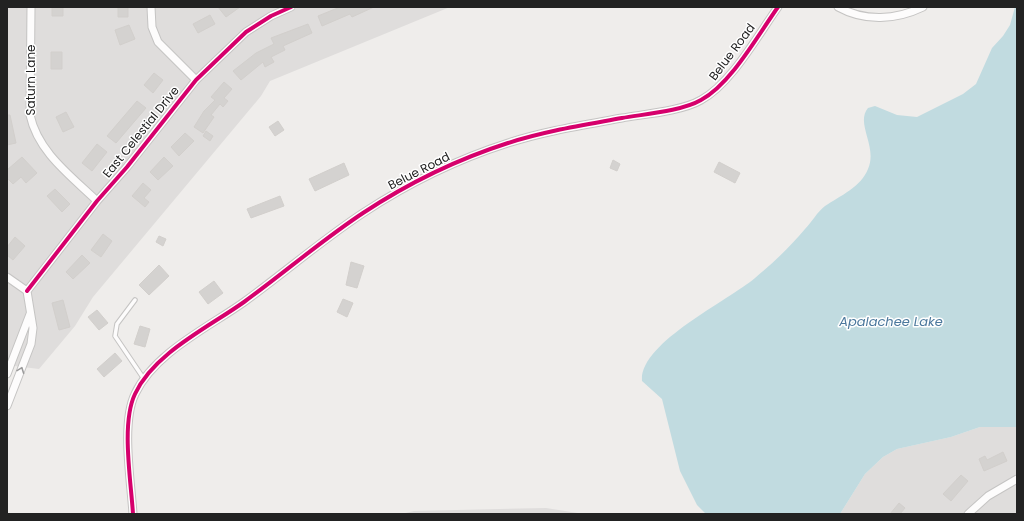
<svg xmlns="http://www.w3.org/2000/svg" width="1024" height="521" font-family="Poppins,sans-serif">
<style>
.residential{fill:#dfdddc}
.water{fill:#c1dbe0}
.building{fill:#d4d2d0;stroke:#d2cfcc}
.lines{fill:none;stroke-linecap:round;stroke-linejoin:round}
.lane-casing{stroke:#c5c4c3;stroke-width:5.5}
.street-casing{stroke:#c5c4c3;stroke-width:9}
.lane{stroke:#fdfcfc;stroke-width:3.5}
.street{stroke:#fdfcfc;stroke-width:7}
.cycleway-casing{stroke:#fff;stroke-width:6}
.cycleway{stroke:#d6006c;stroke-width:4}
.oneway{stroke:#9a9a9a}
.labels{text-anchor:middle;stroke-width:3;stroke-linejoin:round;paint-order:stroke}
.street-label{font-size:12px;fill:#222;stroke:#fff}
.water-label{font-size:13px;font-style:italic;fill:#4c789d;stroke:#fff}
</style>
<rect width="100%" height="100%" fill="#efedeb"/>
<path class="residential" d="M7,7H450L270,81L261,96L93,297L75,326L39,369L7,365Z
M980,427H1017V514H840L865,474L883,457L897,449L951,437Z
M546,508L584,514H401L414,511Z"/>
<path class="water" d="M1015,7H1017V427H980L951,437L897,449L883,457L865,474L840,514H706L697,505L680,471L662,399L642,381C639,343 728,301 755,278C773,263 790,247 805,229C812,222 817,212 825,206C840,196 861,187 868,169C878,146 855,124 868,108L875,106L897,115L917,117L963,94L976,84L992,48L1003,36L1010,25Z"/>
<path class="building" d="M52,7H63V16H52Z
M118,7H128V17H118Z
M218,7H240L226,17Z
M340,7H374L352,17L350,14L322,26L318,16Z
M210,15L215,24L198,33L193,24Z
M308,24L312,33L283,46L285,50L271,57L274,62L265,67L263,62L241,80L233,71L256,53L274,44L271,38Z
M129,25L135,39L120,45L115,30Z
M51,52H62V69H51Z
M154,73L163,80L153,93L144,85Z
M224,82L232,89L224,98L228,101L223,107L220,104L211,115L214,117L203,133L194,127L204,111L215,100L211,97Z
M137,101L146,108L116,143L107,136Z
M66,112L74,127L63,132L56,117Z
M7,115H10L16,143L7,145Z
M278,121L284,130L275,136L269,127Z
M206,131L213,136L210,141L203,136Z
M185,133L194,141L179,156L171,147Z
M97,144L107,152L92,171L82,163Z
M22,157L37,173L26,183L21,177L13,184L7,178V170Z
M164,157L173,166L158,180L150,172Z
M613,160L620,164L617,171L610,168Z
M719,162L740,173L735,183L714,172Z
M344,163L349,175L315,191L309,179Z
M143,183L151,190L144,198L149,202L145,207L132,196Z
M55,189L70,204L62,212L47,196Z
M280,196L284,206L251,218L247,209Z
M103,234L112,241L101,257L91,250Z
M159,236L166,239L163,246L156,242Z
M15,237L25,246L13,260L7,255V247Z
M82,255L90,263L73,279L66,272Z
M351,262L364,266L357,288L346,285Z
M159,265L169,276L149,295L139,285Z
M214,281L223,293L208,304L199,292Z
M343,299L353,303L347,317L337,312Z
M63,300L70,327L59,330L52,303Z
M97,310L108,323L99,330L88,317Z
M140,326L150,329L145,347L134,344Z
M115,353L122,361L104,377L97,369Z
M1003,452L1007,461L984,471L979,459L985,456L987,460Z
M961,475L968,481L951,501L943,494Z
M899,503L905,508L900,514H890Z"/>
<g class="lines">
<defs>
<path id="lane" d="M135,300L117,324L115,336L144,379"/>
<path id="street" d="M31,7L30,115C38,152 70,175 97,201
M151,7L152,27L158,42L196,80
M838,7C865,22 896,20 923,7
M7,277L27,291
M27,291L97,201L127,167L196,80L246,32L271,16L291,7
M7,374L30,314
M7,406L31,344L33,328L27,291
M133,514C131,481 121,423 135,394C154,353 209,327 244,302C284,273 322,240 363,213C407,184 458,159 508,143C545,131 584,125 622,118C645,114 682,111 701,100C731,84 758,35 778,7
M968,514L988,496L1017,479"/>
</defs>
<use href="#lane" class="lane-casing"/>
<use href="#street" class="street-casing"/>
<use href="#lane" class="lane"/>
<use href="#street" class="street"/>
<defs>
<path id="cycleway" d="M27,291L97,201L127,167L196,80L246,32L271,16L291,7
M133,514C131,481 121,423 135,394C154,353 209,327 244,302C284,273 322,240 363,213C407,184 458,159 508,143C545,131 584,125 622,118C645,114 682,111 701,100C731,84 758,35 778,7"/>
</defs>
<use href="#cycleway" class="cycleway-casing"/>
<use href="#cycleway" class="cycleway"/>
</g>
<defs><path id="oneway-chevron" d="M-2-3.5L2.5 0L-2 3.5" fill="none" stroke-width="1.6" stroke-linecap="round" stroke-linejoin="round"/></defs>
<use class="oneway" href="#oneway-chevron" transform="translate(21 370) rotate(-69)"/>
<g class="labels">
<g class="street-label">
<text transform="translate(732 52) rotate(-53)" y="4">Belue Road</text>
<text transform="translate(31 80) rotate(-90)" y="4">Saturn Lane</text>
<text transform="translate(141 132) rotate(-51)" y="4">East Celestial Drive</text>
<text transform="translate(419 171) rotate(-27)" y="4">Belue Road</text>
</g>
<g class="water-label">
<text x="891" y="326">Apalachee Lake</text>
</g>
</g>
<rect width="1024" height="521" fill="none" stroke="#222222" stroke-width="16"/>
</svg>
